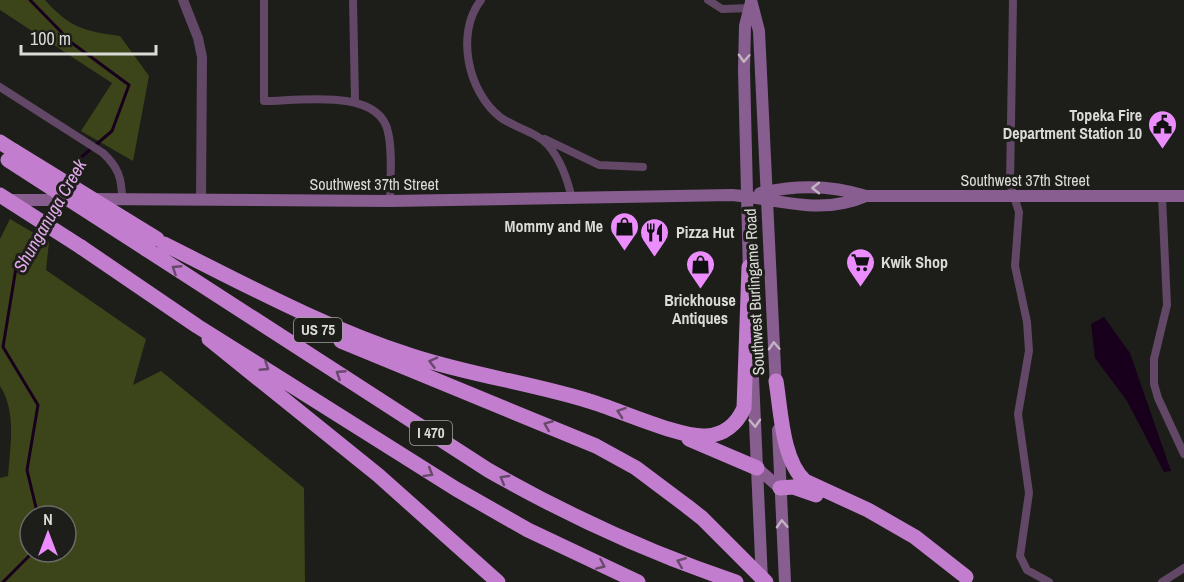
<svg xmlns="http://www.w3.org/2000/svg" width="1184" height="582" font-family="'Archivo Narrow',sans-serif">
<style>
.green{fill:#3c4519;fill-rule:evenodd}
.water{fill:#18001d}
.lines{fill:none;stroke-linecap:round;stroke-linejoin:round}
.stream{stroke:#18001d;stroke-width:3}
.minor{stroke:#624767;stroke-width:8}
.tertiary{stroke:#624767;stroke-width:10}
.secondary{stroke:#885d90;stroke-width:12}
.motorway{stroke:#c27dce;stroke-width:15}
.motorway-bridge{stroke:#c27dce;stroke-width:15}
.oneway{stroke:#c1b5c2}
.oneway2{stroke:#67496a}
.labels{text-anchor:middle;stroke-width:6;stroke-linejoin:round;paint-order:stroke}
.shield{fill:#1d1e19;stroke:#a1a29e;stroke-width:1.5}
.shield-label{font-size:15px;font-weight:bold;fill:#dadbd7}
.poi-label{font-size:16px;font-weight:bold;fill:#dadbd7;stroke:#1d1e19;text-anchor:end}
.street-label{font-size:16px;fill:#dadbd7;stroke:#1d1e19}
.water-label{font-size:18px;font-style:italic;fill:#e0aaea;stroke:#1d1e19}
</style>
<rect width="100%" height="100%" fill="#1d1e19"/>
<path class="green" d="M0,0H45C70,28 84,31 120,36L149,76L133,161L81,131L112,83L0,10Z
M10,219L49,242L46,270L146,339L133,385L161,371L304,488L305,582H0V478L8,476C10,447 17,412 0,386V239ZM30,516H66V552H30Z"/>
<path class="water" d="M1104,317L1130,353L1171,471L1164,472L1127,401L1095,358L1091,324Z"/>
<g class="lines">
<path class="stream" d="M30,0L72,43L129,85L112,131L78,160L68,178
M45,217L52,205
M38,516L27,470L38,405L3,347L16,268L41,225
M3,582L33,552"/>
<path class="minor" d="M264,0V101C298,101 379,87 388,132C393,153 390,179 390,201
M353,0L355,101
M481,0C455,33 468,92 500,117C515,128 535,131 548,145C560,159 568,181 572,199
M708,0L722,9L750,8
M1013,0L1010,184L1019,212L1015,266L1027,322L1029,351L1018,414L1029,493L1020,556L1027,570L1049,582
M0,87L103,153C118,167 122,178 122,199
M545,139L599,165L643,167
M1162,196L1167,305L1154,359V384L1158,398L1184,454
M1162,582L1184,568"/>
<path class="tertiary" d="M183,0L198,38L202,57L201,199"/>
<path class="secondary" d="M751,0L759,31L776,389
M760,193C795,185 832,185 866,196H1184
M90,199L390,201L732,195C779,199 820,216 866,196
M6,200H73
M749,275L744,70L745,26L751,2
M752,355L762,581
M778,430L785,582
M757,468L780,488"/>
<path class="motorway" d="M0,142L14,151
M164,244C246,285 325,328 412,356C470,375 531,383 589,401C617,409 680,438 706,436C724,435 737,424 744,408L749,267
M81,247L197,326L456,489L528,530L638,582
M146,249L488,470C567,515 649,553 736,582
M209,339L378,475L498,582
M341,341L596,446L636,468L688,507
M776,381C781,411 782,460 805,481L868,510L915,537L966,577
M689,439L757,468
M780,488L793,487L816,495"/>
<path class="motorway-bridge" d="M14,151L157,239
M8,160L146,249
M0,195L81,247
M688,507L702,518L766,582"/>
</g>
<defs><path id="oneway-chevron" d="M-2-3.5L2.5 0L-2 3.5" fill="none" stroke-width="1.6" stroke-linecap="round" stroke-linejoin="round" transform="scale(1.5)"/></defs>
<g class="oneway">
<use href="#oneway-chevron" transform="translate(744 58) rotate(92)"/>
<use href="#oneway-chevron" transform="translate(816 188) rotate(180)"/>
<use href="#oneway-chevron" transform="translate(774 346) rotate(-93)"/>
<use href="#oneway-chevron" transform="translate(755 423) rotate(87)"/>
<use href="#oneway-chevron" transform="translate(782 524) rotate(-93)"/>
</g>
<g class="oneway2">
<use href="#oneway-chevron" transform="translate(176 269) rotate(-147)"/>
<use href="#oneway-chevron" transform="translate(433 362) rotate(-165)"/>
<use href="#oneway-chevron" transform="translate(265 367) rotate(33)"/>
<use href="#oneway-chevron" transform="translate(340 374) rotate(-147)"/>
<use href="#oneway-chevron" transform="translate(621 412) rotate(-161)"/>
<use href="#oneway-chevron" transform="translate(548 425) rotate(-158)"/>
<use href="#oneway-chevron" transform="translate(429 473) rotate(31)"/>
<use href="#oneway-chevron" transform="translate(504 479) rotate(-150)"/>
<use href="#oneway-chevron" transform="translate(681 562) rotate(-158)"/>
<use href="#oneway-chevron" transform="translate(601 565) rotate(24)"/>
</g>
<defs>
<symbol id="civic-pin" viewBox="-11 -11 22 30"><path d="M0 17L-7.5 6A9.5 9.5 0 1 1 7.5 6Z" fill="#eb8dfc" stroke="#1d1e19"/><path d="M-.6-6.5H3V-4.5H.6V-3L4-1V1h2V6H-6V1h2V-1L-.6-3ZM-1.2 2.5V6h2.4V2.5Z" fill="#111"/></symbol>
<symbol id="shop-pin" viewBox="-11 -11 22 30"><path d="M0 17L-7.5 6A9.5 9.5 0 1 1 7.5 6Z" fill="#eb8dfc" stroke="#1d1e19"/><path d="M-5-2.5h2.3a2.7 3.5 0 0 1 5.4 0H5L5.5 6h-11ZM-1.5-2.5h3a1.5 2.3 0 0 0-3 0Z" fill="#111"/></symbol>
<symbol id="restaurant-pin" viewBox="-11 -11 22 30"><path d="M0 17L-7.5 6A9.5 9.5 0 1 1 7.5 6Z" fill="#eb8dfc" stroke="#1d1e19"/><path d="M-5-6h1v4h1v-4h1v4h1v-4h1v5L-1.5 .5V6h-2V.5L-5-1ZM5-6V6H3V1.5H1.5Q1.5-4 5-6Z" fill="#111"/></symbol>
<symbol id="supermarket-pin" viewBox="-11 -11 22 30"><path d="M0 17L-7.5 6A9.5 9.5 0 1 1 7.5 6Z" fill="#eb8dfc" stroke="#1d1e19"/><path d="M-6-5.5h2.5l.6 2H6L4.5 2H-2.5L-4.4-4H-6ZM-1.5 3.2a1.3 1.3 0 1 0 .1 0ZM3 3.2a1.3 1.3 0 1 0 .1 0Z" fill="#111"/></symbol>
</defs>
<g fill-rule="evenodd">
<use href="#civic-pin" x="1146" y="108" width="33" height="45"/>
<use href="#shop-pin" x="608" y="210" width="33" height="45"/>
<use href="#restaurant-pin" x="638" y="216" width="33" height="45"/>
<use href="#supermarket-pin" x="844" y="246" width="33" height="45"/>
<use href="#shop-pin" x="684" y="248" width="33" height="45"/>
</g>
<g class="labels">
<g class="shield">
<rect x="294" y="318" width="48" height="24" rx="4.5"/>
<rect x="410" y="421" width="42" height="24" rx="4.5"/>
</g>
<g class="shield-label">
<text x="318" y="335">US 75</text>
<text x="431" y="438">I 470</text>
</g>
<g class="poi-label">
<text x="1142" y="121">Topeka Fire<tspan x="1142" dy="18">Department Station 10</tspan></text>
<text x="603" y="232">Mommy and Me</text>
<text x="676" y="238" text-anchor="start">Pizza Hut</text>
<text x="881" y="268" text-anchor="start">Kwik Shop</text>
<text x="700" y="306" text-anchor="middle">Brickhouse<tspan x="700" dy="18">Antiques</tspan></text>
</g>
<g class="street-label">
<text x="1025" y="186">Southwest 37th Street</text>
<text x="374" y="190">Southwest 37th Street</text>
<text transform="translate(754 292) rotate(-93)" y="6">Southwest Burlingame Road</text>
</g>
<g class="water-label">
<text transform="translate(50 216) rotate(-60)" y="6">Shunganuga Creek</text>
</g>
</g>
<g transform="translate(48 534)"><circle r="28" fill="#1d1e19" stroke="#696a65" stroke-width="1.5"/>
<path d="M0-4.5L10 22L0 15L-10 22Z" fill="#eb8dfc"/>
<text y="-9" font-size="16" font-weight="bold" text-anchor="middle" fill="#dadbd7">N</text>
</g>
<path d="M21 45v9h135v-9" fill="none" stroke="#dadbd7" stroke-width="3"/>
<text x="30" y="45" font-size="18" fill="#dadbd7" stroke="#1d1e19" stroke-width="4.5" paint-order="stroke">100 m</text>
</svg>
